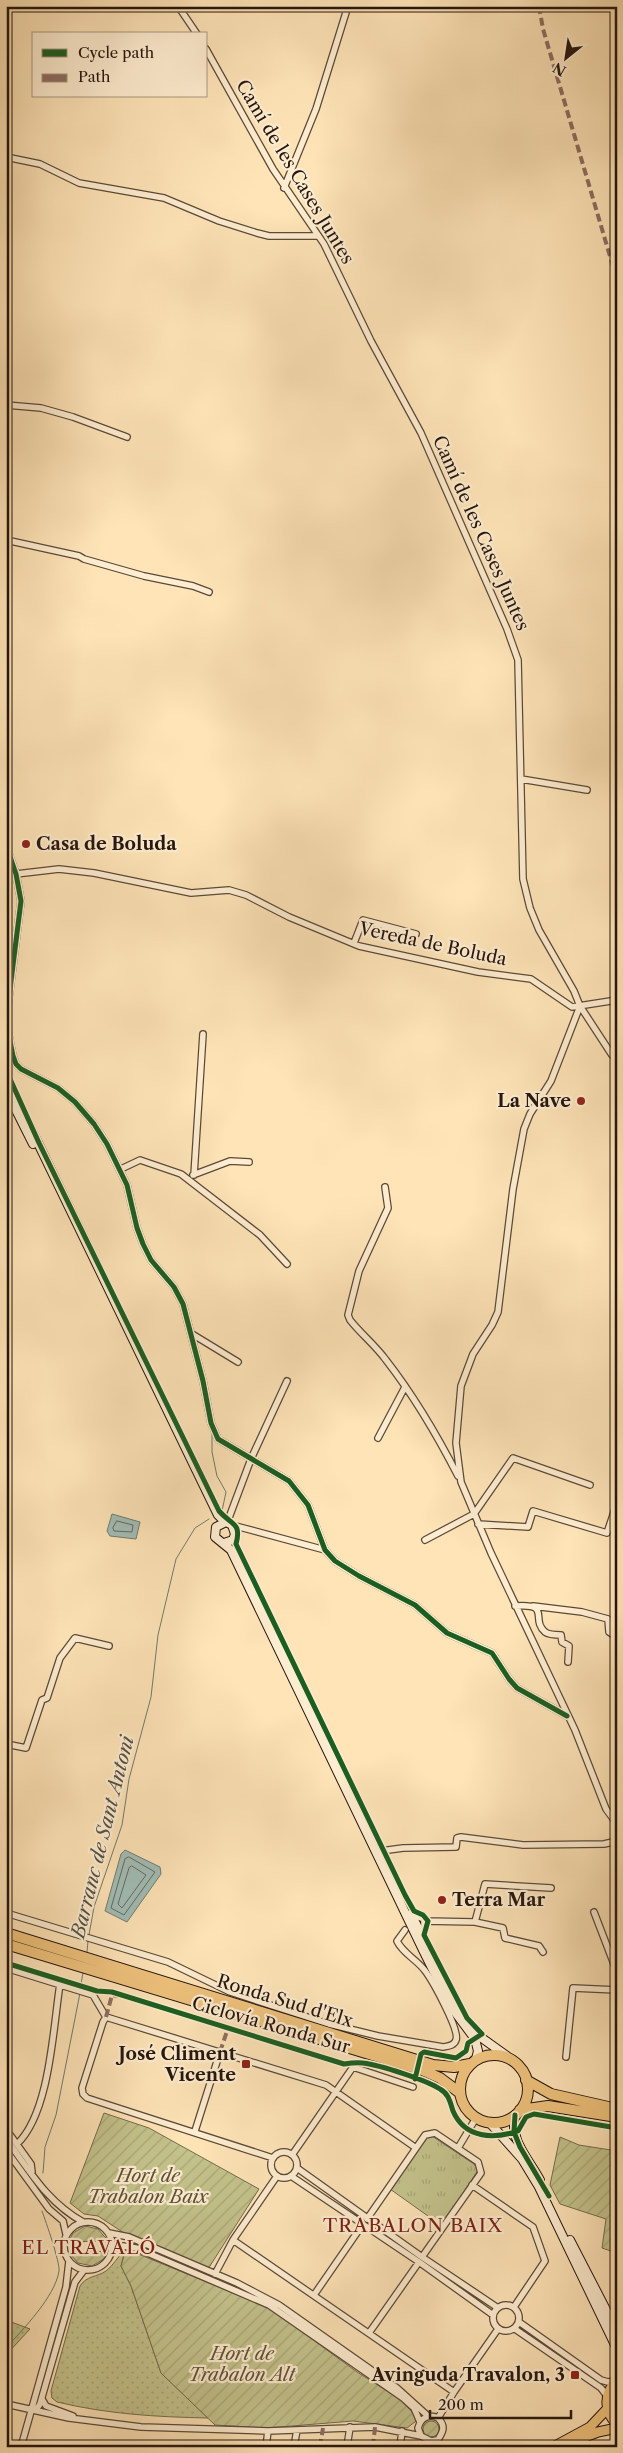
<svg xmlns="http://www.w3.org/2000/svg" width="623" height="2453" font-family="'Libre Caslon Text',serif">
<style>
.grass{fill:url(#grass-dots);stroke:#746c4d}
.park{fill:url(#park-tufts);stroke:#746c4d}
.garden{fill:url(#garden-furrows);stroke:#746c4d}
.water{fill:#a2bdb6;stroke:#707a73}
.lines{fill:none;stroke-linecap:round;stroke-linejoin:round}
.shore{stroke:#646962;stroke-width:1}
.stream{stroke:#707a73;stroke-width:1}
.street-casing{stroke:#5b4938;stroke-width:8}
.secondary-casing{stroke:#25150e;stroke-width:10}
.primary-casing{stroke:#25150e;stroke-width:11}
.highway-casing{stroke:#25150e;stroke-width:12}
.street{stroke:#feedd0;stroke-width:5.5}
.secondary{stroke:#feedd0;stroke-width:8}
.primary{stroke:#efc27c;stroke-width:9}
.highway{stroke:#efc27c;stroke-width:10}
.quiet{stroke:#8d6e63;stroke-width:4;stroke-dasharray:8 4;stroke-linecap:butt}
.cycleway-casing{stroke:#feedd0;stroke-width:8}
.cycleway{stroke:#1b5e20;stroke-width:5}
.poi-dot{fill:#8f2418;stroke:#feedd0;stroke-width:2}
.labels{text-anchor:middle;stroke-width:4.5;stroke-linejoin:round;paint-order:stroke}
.street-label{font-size:18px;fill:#25150e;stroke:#feedd0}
.poi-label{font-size:18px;font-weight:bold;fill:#25150e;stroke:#feedd0;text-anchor:end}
.park-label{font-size:18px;font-style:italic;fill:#5d523a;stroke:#feedd0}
.water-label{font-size:19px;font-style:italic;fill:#515049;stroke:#feedd0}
.neighbourhood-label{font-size:19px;letter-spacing:1px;fill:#7a1f14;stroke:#feedd0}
</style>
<defs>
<pattern id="grass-dots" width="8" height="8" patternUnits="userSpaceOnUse" patternTransform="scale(1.25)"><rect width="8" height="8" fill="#c4c38c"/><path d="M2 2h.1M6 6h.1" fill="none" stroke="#a8a778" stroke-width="1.8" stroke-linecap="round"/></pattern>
<pattern id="park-tufts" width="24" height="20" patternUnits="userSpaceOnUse" patternTransform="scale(1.25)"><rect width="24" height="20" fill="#c4c38c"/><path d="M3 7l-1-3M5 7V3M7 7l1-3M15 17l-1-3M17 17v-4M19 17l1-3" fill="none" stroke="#a8a778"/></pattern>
<pattern id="garden-furrows" width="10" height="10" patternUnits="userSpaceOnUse" patternTransform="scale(1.25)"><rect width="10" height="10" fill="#c4c38c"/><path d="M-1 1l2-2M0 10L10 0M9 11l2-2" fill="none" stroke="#a8a778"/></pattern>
</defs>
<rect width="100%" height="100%" fill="#fee4b7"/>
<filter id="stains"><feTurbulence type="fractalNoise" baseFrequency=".004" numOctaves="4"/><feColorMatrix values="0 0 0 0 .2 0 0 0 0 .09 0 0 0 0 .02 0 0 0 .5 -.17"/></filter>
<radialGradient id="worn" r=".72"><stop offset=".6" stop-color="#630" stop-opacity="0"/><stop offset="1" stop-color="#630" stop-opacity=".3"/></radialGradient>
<path class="grass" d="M125,2250L121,2266L131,2286L161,2373L208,2418C156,2417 107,2414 57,2402L52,2398L51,2391L80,2286C86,2276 97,2277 106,2271C113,2266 118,2256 125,2250Z
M6,2320L30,2329L6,2355Z"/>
<path class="park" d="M432,2136L474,2164L478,2170L442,2226L390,2189L425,2138Z"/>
<path class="garden" d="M104,2113L149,2128L259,2189L208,2269L124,2233L98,2216L84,2214L70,2203Z
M560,2137L579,2145L617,2151V2253L602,2248L606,2219L560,2204L550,2185Z
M85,2226L98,2229L109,2242L91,2241L68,2243L73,2233Z
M126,2249L268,2307L357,2372L400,2399L414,2414L416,2421L407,2428L353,2421L267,2428L215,2425L161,2373L131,2286L121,2266Z
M92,2251L108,2252L104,2259L92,2266L78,2263L69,2253Z
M423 2429a8 8 0 1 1 16 0a8 8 0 1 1-16 0Z"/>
<path class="water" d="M112,1514L140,1522L136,1539L110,1536L107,1531Z
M125,1850L160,1867L161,1874L127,1922L105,1911L121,1854Z"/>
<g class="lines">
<path class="shore" d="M117,1521L133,1525L132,1532L114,1531L113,1528Z
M129,1857L155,1872L124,1915L111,1908L125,1859Z
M132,1866L146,1875L122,1908L118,1904L129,1868Z"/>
<path class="stream" d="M212,1430V1452L217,1476L226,1492L222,1511
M89,1935L94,1907L122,1825L129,1779L151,1697L158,1635L176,1559L195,1528L209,1519
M87,1952L88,1941
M80,1989L83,1973
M43,2173L45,2147L56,2115L80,1993
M6,2348C23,2329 55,2297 59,2271C60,2262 46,2222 42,2211"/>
<defs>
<path id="street" d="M178,6L197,34
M206,49L273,169L324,244L371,341L421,433L507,629L518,660L523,879L530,908L539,930L574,991L580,1006L612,1055L617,1059
M6,157L40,164L79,183L164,198L219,221L257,233L269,236H317
M284,188L316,109L348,6
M6,405L41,408L73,417L127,437
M6,540L79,556L84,559L144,576L193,586L209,592
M521,779L587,790
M6,845L16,874L21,901L6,1021L13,1056L16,1064L21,1069L58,1088L75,1102L94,1124L107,1144L127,1185L137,1228L143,1244L151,1260L174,1287L183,1304L203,1381L211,1423L218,1439L289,1481L308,1505L325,1550L335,1561L359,1576L415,1605L447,1633L492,1653L509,1679L517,1688L567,1716
M6,870L16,874L59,869L94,873L191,893L229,890L246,895L289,917L359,946L478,972L531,979L572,1007L617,1000
M354,943L363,920L416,934
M580,1006L551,1081L530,1114L524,1129L513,1189L498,1312L492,1325L473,1354L461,1386L456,1443L461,1482L491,1553L575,1730L606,1809L617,1824
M121,1169L140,1160L181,1174L260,1235L287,1264
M193,1175L230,1161L249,1162
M194,1175L203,1034
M385,1187L388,1208L359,1271L348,1315L350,1320C361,1334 375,1345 386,1360C414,1396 437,1435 458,1476
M192,1334L238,1362
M378,1438L405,1387
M227,1523L251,1459L287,1381
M478,1524L528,1527L533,1511L607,1533L617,1503
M232,1525L325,1550
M425,1540L474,1514L513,1458L590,1485
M515,1606C552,1603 530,1619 545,1632C549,1635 556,1635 561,1635L562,1642L569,1646L568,1662
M533,1606L582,1612L608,1619L609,1632L617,1637
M6,1744L26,1748L42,1700L47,1698L60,1658L75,1638L109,1646
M381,1851L403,1848L456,1847L457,1838L461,1837L523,1845L604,1844L617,1841
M594,1912L617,1972
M6,1913L168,1962L230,1992L329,2024L378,2036L443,2047C448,2046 454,2046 456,2040C460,2030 433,1982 426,1972C418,1960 403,1954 397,1941L405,1930
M412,1915L424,1919V1926L420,1933
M424,1921L475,1922L503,1928L505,1938L539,1946L543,1952
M475,1922L485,1884L551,1888
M6,1968L93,1995L106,2017
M106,2017L326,2085L416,2148
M106,2017L103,2022L82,2088L83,2094L87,2098L273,2158
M566,2057L573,1988L617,1990
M6,2129L31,2164L32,2172
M195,2131L220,2052
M6,2139C30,2171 47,2202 83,2222
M17,2144C50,2113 53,2028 60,1984
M458,2148L476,2118
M6,2150L49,2209L63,2221L66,2234
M271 2165a13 13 0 1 1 26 0a13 13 0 1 1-26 0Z
M292,2155L353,2067L413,2087
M6,2168L12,2159
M297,2168L422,2257L498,2308
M291,2176L419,2262L493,2315
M472,2185L533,2227L545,2261L514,2307
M367,2219L425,2135L435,2133L478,2162L481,2173L422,2257
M64 2246a24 24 0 1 1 48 0a24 24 0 1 1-48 0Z
M109,2233L129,2237L237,2283L279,2305L397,2388L428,2416
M233,2240L454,2392
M112,2251L123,2246L136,2248L269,2305L403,2398L414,2408L420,2422
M215,2274L233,2240L277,2176
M314,2295L363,2224
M493 2318a13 13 0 1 1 26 0a13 13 0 1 1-26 0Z
M519,2322L601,2380L608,2382L616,2381
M515,2329L601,2388L607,2396
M369,2333L419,2262
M42,2399L46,2406L73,2416
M6,2404L69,2418L141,2427L268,2431L375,2427L421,2436
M36,2410L40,2404L75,2282L84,2270
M438,2418L454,2392L498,2329
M579,2440L585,2441L586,2447
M21,2447L66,2287L69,2261
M266,2447L268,2431
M294,2447L297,2430
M347,2447L350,2427
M400,2447L402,2431
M434,2447C439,2436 449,2429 438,2418C429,2414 421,2417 418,2428L421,2436L431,2441L437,2440"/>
<path id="secondary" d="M6,1077L218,1515L225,1522
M6,1090L33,1144
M224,1543L233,1540L235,1534L232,1525L226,1522L216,1527L215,1537L231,1550L424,1952L452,2008L475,2039L478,2051L476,2059
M411,1914L464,2018L479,2036L507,2056
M515,2115C509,2140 529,2159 540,2180
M489,2122L522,2159L539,2187L617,2349
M570,2240L617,2331"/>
<path id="primary" d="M617,2380C604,2393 603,2411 617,2424
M577,2440L598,2432L617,2428
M553,2447L590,2427L607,2409"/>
<path id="highway" d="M6,1933L433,2065L454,2067L470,2064
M6,1944L422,2070L440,2078L460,2093
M460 2089a34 34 0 1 1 68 0a34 34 0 1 1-68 0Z
M526,2080L551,2094L617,2109
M520,2110L548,2106L617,2117"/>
</defs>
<use href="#street" class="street-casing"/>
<use href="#secondary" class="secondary-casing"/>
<use href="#primary" class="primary-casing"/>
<use href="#highway" class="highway-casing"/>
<use href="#street" class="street"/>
<use href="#secondary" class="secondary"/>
<use href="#primary" class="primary"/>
<use href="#highway" class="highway"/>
<path class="quiet" d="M539,6L543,29L617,280
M106,2017L112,1995L118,1996
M220,2052L227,2031
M6,2249C12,2265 12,2280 6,2295
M320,2447L323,2428
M373,2447L375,2427"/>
<defs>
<path id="cycleway" d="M6,845L16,874L21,901L6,1021L13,1056L16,1064L21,1069L58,1088L75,1102L94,1124L107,1144L127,1185L137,1228L143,1244L151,1260L174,1287L183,1304L203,1381L211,1423L218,1439L289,1481L308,1505L325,1550L335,1561L359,1576L415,1605L447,1633L492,1653L509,1679L517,1688L567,1716
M6,1070L39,1143L219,1511C231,1525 242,1522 236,1544L405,1895L414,1911L423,1915L428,1921L424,1935L467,2018L482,2034L468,2043L466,2051L456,2058L424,2052L421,2054L415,2079
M6,1963L97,1991L112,1992L344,2064C350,2063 357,2062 363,2063C380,2065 426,2080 440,2089C449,2094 450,2102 453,2111C465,2139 494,2139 518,2131L526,2117L534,2114L617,2128
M515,2115L514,2132L520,2147L549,2196"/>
</defs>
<use href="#cycleway" class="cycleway-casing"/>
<use href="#cycleway" class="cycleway"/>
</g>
<g class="poi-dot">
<circle cx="26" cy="844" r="5"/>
<circle cx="581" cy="1101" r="5"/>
<circle cx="442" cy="1900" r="5"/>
<rect x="241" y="2059" width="10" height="10" rx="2.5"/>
<rect x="570" y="2370" width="10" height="10" rx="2.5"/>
</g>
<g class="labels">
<g class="street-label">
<text transform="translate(295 172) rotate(59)" y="6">Camí de les Cases Juntes</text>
<text transform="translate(481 533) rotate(66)" y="6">Camí de les Cases Juntes</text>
<text transform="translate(433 944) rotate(12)" y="6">Vereda de Boluda</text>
<text transform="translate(285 2001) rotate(17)" y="6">Ronda Sud d'Elx</text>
<text transform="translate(271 2025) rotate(16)" y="6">Ciclovía Ronda Sur</text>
</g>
<g class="poi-label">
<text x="36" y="850" text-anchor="start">Casa de Boluda</text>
<text x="571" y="1107">La Nave</text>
<text x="452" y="1906" text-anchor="start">Terra Mar</text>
<text x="236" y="2060">José Climent<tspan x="236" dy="21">Vicente</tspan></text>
<text x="565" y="2381">Avinguda Travalon, 3</text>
</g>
<g class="park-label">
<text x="148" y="2182">Hort de<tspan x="148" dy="21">Trabalon Baix</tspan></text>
<text x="242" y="2360">Hort de<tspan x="242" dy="21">Trabalon Alt</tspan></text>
</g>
<g class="water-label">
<text transform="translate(102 1837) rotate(-76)" y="7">Barranc de Sant Antoni</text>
</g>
<g class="neighbourhood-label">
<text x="413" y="2232">TRABALON BAIX</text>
<text x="89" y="2254">EL TRAVALÓ</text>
</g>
</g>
<rect width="623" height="2453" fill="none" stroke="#fee4b7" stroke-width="25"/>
<rect x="8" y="8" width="608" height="2438" fill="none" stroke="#25150e" stroke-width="2.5"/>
<rect x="12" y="12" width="598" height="2428" fill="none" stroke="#25150e"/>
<rect x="32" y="32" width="175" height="65" fill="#feedd0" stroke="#a79782"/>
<rect x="42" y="49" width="25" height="8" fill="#1b5e20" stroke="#a79782"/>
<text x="78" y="58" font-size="15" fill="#25150e">Cycle path</text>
<rect x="42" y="74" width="25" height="8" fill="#8d6e63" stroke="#a79782"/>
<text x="78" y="82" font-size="15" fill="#25150e">Path</text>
<g transform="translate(566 58) rotate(210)" stroke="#feedd0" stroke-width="4" paint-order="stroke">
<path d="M0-4L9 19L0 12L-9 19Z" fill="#25150e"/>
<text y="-8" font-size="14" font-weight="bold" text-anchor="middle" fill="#25150e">N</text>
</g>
<path d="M430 2410v8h141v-8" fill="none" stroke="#25150e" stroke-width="2.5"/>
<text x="438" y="2410" font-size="15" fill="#25150e" stroke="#feedd0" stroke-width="4" paint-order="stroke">200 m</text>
<rect width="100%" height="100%" filter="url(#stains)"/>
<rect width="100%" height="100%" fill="url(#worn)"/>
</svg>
